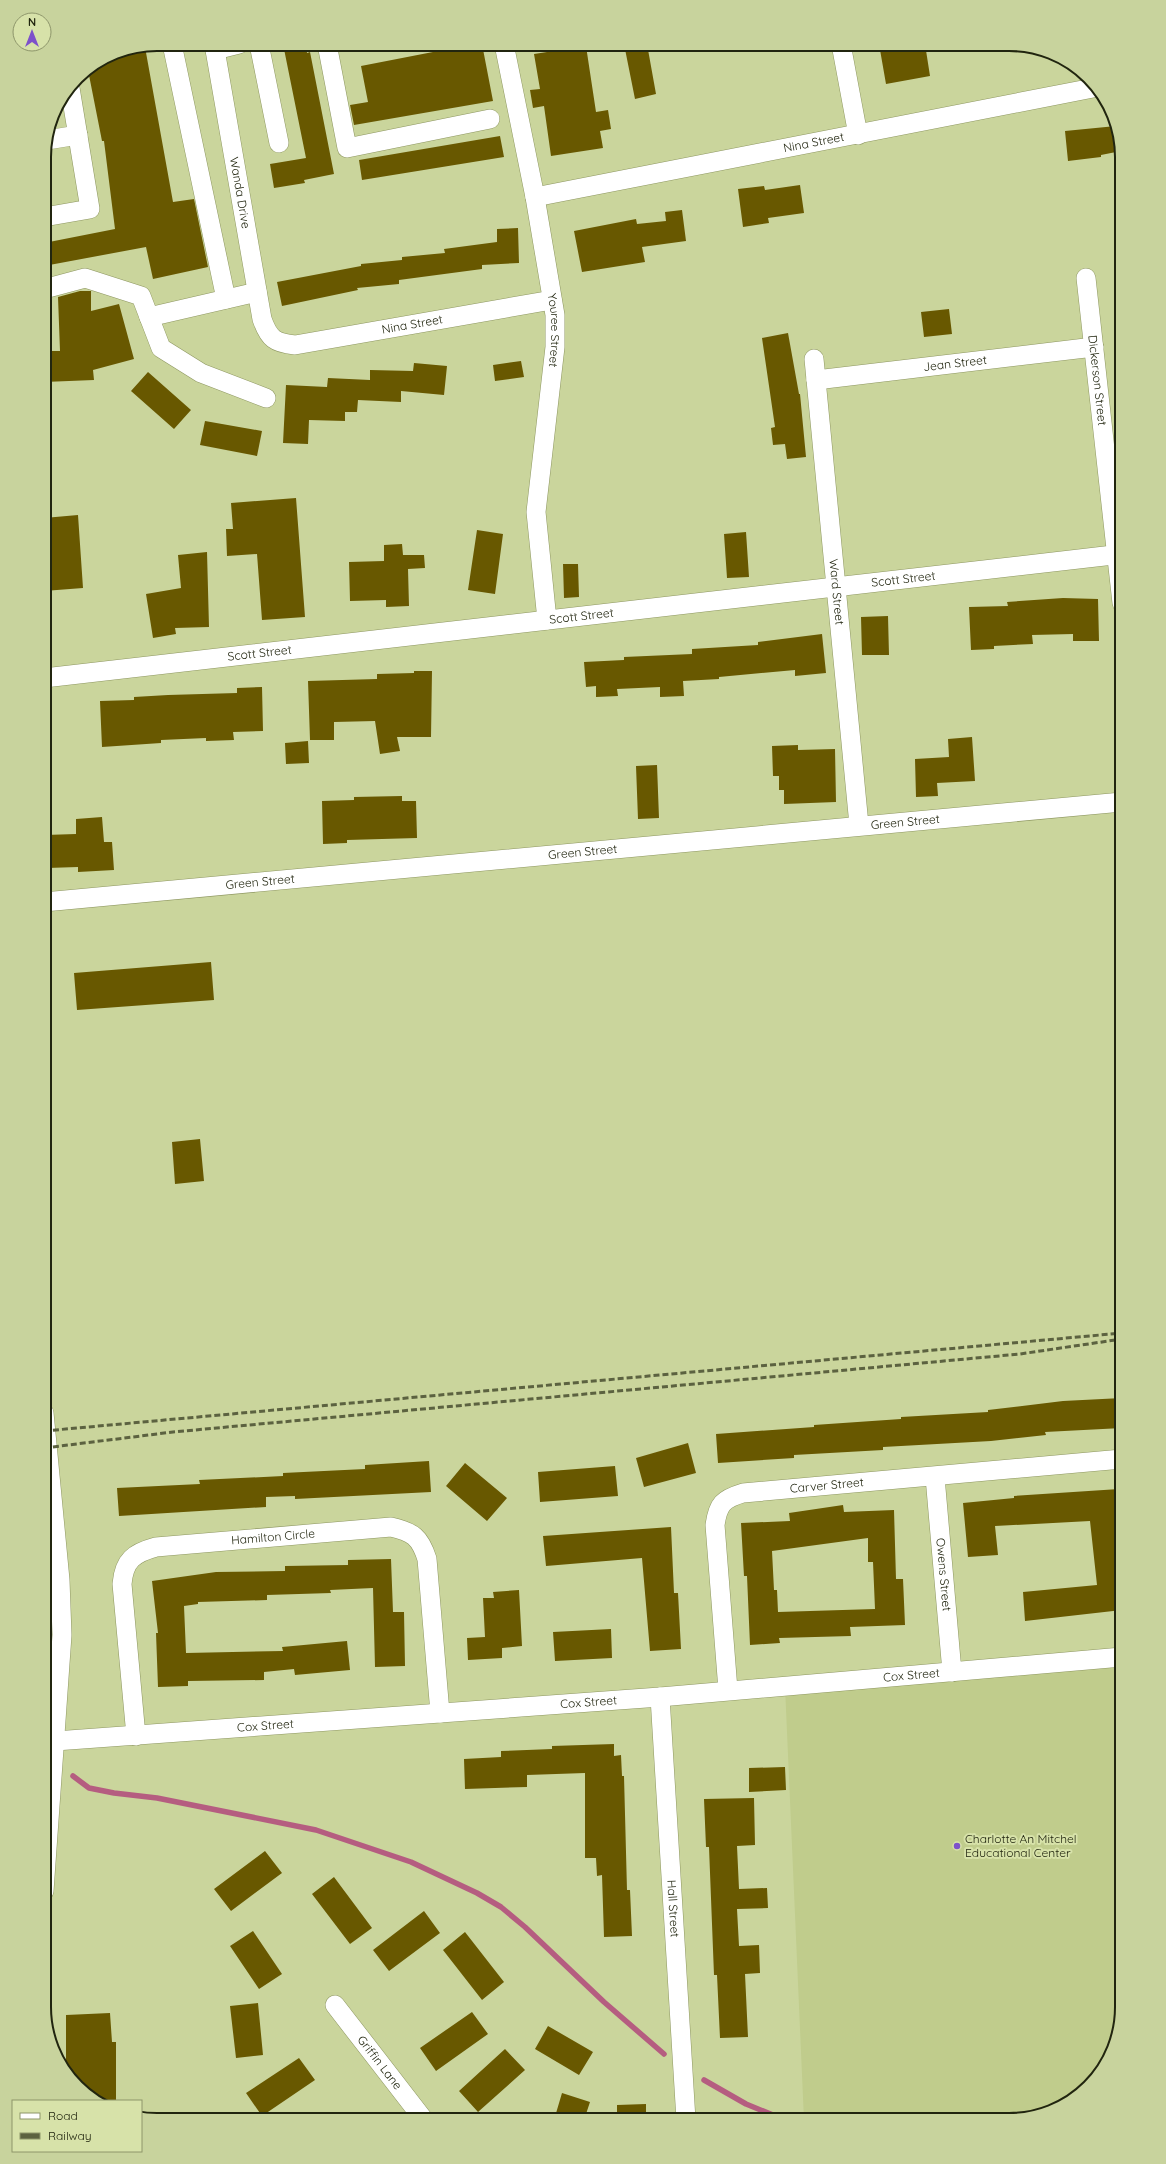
<svg xmlns="http://www.w3.org/2000/svg" width="1166" height="2164" font-family="Quicksand,sans-serif">
<style>
.built{fill:#c0cc8c}
.lines{fill:none;stroke-linecap:round;stroke-linejoin:round}
.stream{stroke:#b55d80;stroke-width:5.5}
.building{fill:#685800;fill-rule:evenodd}
.minor-casing{stroke:#8e9761;stroke-width:20}
.minor{stroke:#fff;stroke-width:19}
.rail{stroke:#5c6240;stroke-width:3;stroke-dasharray:6 3;stroke-linecap:butt}
.poi-dot{fill:#7d51ca;stroke:#d7e2a9;stroke-width:1.5}
.labels{text-anchor:middle;stroke-width:4;stroke-linejoin:round;paint-order:stroke}
.street-label{font-size:12px;fill:#21250f;stroke:#d7e2a9}
.poi-label{font-size:12px;fill:#21250f;stroke:#d7e2a9;text-anchor:start}
.rim{fill:none;stroke:#21250f;stroke-width:2}
</style>
<rect width="100%" height="100%" fill="#cad59c"/>
<path class="built" d="M1122,1657V2007L1103,2070L1052,2111L1009,2120H804L785,1686Z"/>
<g class="lines">
<path class="stream" d="M73,1776L89,1788L114,1793L157,1798L316,1830L411,1862L477,1893L501,1907L525,1927L604,2002L664,2054
M704,2080L746,2104L785,2120"/>
</g>
<path class="building" d="M283,44H306L307,53L310,52L334,174L304,180L305,183L274,188L270,164L306,158Z
M474,44H482L493,101L354,125L350,105L368,102L361,66Z
M624,44H647L656,94L635,99Z
M879,44H925L930,76L886,84Z
M586,46L596,112L608,110L611,129L600,131L603,148L551,156L544,106L533,108L530,90L540,89L534,54Z
M145,47L173,202L194,199L208,267L153,279L146,247L44,266V243L115,229L104,141H102L88,70L114,53Z
M1116,126L1121,151L1101,155V157L1068,161L1065,131Z
M500,136L504,157L362,180L359,160Z
M800,185L804,213L768,218L769,223L743,227L738,189L764,186L765,190Z
M682,210L686,241L642,247L645,262L582,272L574,231L636,219L637,224L666,221L665,212Z
M518,228L519,263L482,265V269L399,280V284L357,288L358,290L282,306L277,282L361,266V264L402,260V257L445,253L444,249L497,242V229Z
M80,291H91V311L119,304L134,359L93,370L94,380L44,382V351H60L58,297Z
M949,309L952,334L924,337L921,312Z
M788,333L799,394H800L806,457L787,459L785,444L773,445L771,428L775,427L762,338Z
M521,361L524,377L495,381L493,365Z
M414,363L447,366L444,395L401,391V402L358,400L357,412H345V421L309,420L308,444L283,443L286,385L327,387L328,378L370,380V370L413,371Z
M148,372L191,410L174,429L131,391Z
M205,421L262,431L257,456L200,445Z
M296,498L305,617L262,620L257,554L227,556L226,529H233L231,503Z
M78,515L83,588L44,591V518Z
M477,530L503,534L495,594L468,590Z
M746,532L749,577L727,578L724,534Z
M402,544L403,555H424L425,568L408,569L409,606L386,607V600L350,601L349,562L384,561V545Z
M207,552L209,627L175,628L176,634L153,638L146,594L181,588L178,555Z
M563,564H578L579,597L564,598Z
M1063,598L1098,599L1099,641H1073V634L1032,635L1033,644L994,646V649L971,650L969,607L1008,606L1007,602Z
M888,616L889,655H862L861,617Z
M822,634L826,673L795,676V670L719,677V679L683,681L684,696L660,697V687L617,689L618,696L596,697V686L586,687L584,662L624,660V657L692,654V649L758,645V642Z
M414,671H432L431,737H397L400,751L380,754L375,721L334,722V740H310L308,681L377,679V674L414,673Z
M262,687L263,731L233,732L234,740L206,741V738L161,740V743L102,747L100,701L134,700V697L168,695L237,693V688Z
M972,737L975,781L937,783L938,796L916,797L915,759L949,757L948,739Z
M308,741L309,763L286,764L285,743Z
M798,745V750L835,749L836,802L784,804V790H779V776H773L772,746Z
M657,765L659,818L638,819L636,766Z
M402,796V801H416L417,838L347,840V843L323,844L322,801L354,800V797Z
M102,817L104,842H112L114,870L78,872V867L47,868L45,835L76,834V819Z
M211,962L214,1000L77,1010L74,973Z
M200,1139L204,1181L175,1184L172,1142Z
M1122,1398V1428L1045,1432L1046,1435L991,1441L883,1447V1450L794,1455V1458L718,1463L716,1434L814,1427V1425L901,1419V1417L988,1412V1410L1063,1401Z
M688,1443L696,1473L644,1487L636,1458Z
M429,1461L431,1492L295,1499V1496L266,1497V1507L119,1516L117,1488L200,1484L199,1480L283,1476V1473L365,1469V1465Z
M465,1463L507,1498L487,1521L446,1486Z
M615,1466L618,1496L540,1502L538,1472Z
M1119,1489L1122,1536V1544H1120L1122,1561V1610L1025,1621L1023,1592L1097,1585L1090,1521L995,1526L998,1555L968,1557L963,1503L1014,1498V1496Z
M843,1505L844,1512L894,1510L896,1579H903L905,1625L850,1627L851,1636L779,1638L780,1643L750,1645L747,1576H744L741,1523L790,1521L789,1513ZM868,1538V1562H873L875,1609L778,1612L777,1590H774L772,1551Z
M671,1527L674,1593H678L681,1649L650,1651L642,1558L546,1566L543,1536Z
M391,1559L393,1612H404L405,1666L375,1667L373,1588L330,1590L331,1593L267,1595V1600L198,1602V1604L184,1606L186,1653L283,1651L282,1647L347,1641L350,1670L295,1675L294,1669L264,1672V1680L188,1681V1686L158,1687L156,1633H158L152,1581L216,1572L285,1571V1566L348,1565V1560Z
M519,1590L522,1646L502,1648V1658L468,1660L467,1638L485,1637L483,1598H494L493,1592Z
M611,1629L612,1658L555,1661L553,1632Z
M614,1744V1756L621,1755L622,1776H624L627,1890H630L632,1936L604,1937L602,1875L597,1876L596,1858H585V1773L527,1775V1787L465,1789L464,1759L501,1757V1751L552,1749V1746Z
M785,1767L786,1790L749,1792V1768Z
M754,1798L755,1845L737,1846L739,1889L767,1888L768,1908L737,1909L739,1946L759,1945L760,1973L745,1974L748,2037L720,2038L717,1975H714L709,1847H706L704,1799Z
M265,1851L282,1873L231,1911L214,1889Z
M334,1877L372,1928L350,1944L312,1894Z
M424,1911L440,1933L389,1971L373,1950Z
M253,1931L282,1974L259,1989L230,1946Z
M465,1932L504,1982L482,2000L443,1950Z
M258,2003L263,2055L236,2058L230,2006Z
M472,2012L488,2034L436,2071L420,2048Z
M110,2013L112,2042H116V2101H95L66,2067V2015Z
M548,2026L593,2052L579,2075L535,2049Z
M505,2049L525,2070L478,2112L459,2091Z
M299,2058L315,2080L262,2116L246,2093Z
M562,2093L590,2102L584,2120H554Z
M646,2104V2120H617V2105Z"/>
<g class="lines">
<defs>
<g id="minor">
<path d="M172,44L226,299"/>
<path id="s1" d="M214,44L262,319C269,339 275,343 295,345L552,300"/>
<path d="M259,44L279,143"/>
<path d="M327,44L347,148L490,119"/>
<path id="s2" d="M504,44L535,197L555,315V347L536,512L547,620"/>
<path d="M841,44L858,135"/>
<path d="M215,50L239,44"/>
<path d="M47,140L78,135"/>
<path id="s3" d="M535,197L1093,88"/>
<path d="M44,217L90,209L70,88"/>
<path id="s4" d="M1086,278L1122,603"/>
<path d="M44,289L85,278L141,296L161,348L201,373L266,398"/>
<path d="M149,317L257,292"/>
<path id="s5" d="M814,359L859,825"/>
<path id="s6" d="M816,380L1094,347"/>
<path id="s7" d="M44,678L1122,554"/>
<path id="s8" d="M44,902L1122,802"/>
<path id="s9" d="M935,1477L952,1672"/>
<path id="s10" d="M728,1690L715,1525C718,1504 723,1499 743,1493L1122,1459"/>
<path id="s11" d="M660,1697L686,2120"/>
<path id="s12" d="M136,1736L122,1584C124,1560 134,1553 156,1547L391,1527C413,1532 420,1537 427,1559L440,1713"/>
<path id="s13" d="M55,1741L660,1697L1122,1657"/>
<path d="M44,1891L62,1635L60,1580L44,1413"/>
<path id="s14" d="M335,2005L424,2120"/>
</g>
</defs>
<use href="#minor" class="minor-casing"/>
<use href="#minor" class="minor"/>
<path class="rail" d="M44,1431L1122,1333
M44,1448L173,1432L1020,1354L1122,1339"/>
</g>
<circle class="poi-dot" cx="957" cy="1846" r="4"/>
<g class="labels">
<g class="street-label">
<text dy="4" stroke="none"><textPath href="#s3" startOffset="284">Nina Street</textPath></text>
<text dy="4" stroke="none"><textPath href="#s1" startOffset="151">Wanda Drive</textPath></text>
<text dy="4" stroke="none"><textPath href="#s1" startOffset="444">Nina Street</textPath></text>
<text dy="4" stroke="none"><textPath href="#s2" startOffset="291">Youree Street</textPath></text>
<text dy="4" stroke="none"><textPath href="#s6" startOffset="140">Jean Street</textPath></text>
<text dy="4" stroke="none"><textPath href="#s4" startOffset="103">Dickerson Street</textPath></text>
<text dy="4" stroke="none"><textPath href="#s7" startOffset="865">Scott Street</textPath></text>
<text dy="4" stroke="none"><textPath href="#s5" startOffset="234">Ward Street</textPath></text>
<text dy="4" stroke="none"><textPath href="#s7" startOffset="541">Scott Street</textPath></text>
<text dy="4" stroke="none"><textPath href="#s7" startOffset="217">Scott Street</textPath></text>
<text dy="4" stroke="none"><textPath href="#s8" startOffset="865">Green Street</textPath></text>
<text dy="4" stroke="none"><textPath href="#s8" startOffset="541">Green Street</textPath></text>
<text dy="4" stroke="none"><textPath href="#s8" startOffset="217">Green Street</textPath></text>
<text dy="4" stroke="none"><textPath href="#s10" startOffset="296">Carver Street</textPath></text>
<text dy="4" stroke="none"><textPath href="#s12" startOffset="325">Hamilton Circle</textPath></text>
<text dy="4" stroke="none"><textPath href="#s9" startOffset="98">Owens Street</textPath></text>
<text dy="4" stroke="none"><textPath href="#s13" startOffset="859">Cox Street</textPath></text>
<text dy="4" stroke="none"><textPath href="#s13" startOffset="535">Cox Street</textPath></text>
<text dy="4" stroke="none"><textPath href="#s13" startOffset="211">Cox Street</textPath></text>
<text dy="4" stroke="none"><textPath href="#s11" startOffset="212">Hall Street</textPath></text>
<text dy="4" stroke="none"><textPath href="#s14" startOffset="73">Griffin Lane</textPath></text>
</g>
<g class="poi-label">
<text x="965" y="1843">Charlotte An Mitchel<tspan x="965" dy="14">Educational Center</tspan></text>
</g>
</g>
<path d="M0 0H1166V2164H0ZM157 51H1009A106 106 0 0 1 1115 157V2007A106 106 0 0 1 1009 2113H157A106 106 0 0 1 51 2007V157A106 106 0 0 1 157 51Z" fill="#c8d39d" fill-rule="evenodd"/>
<path class="rim" d="M157 51H1009A106 106 0 0 1 1115 157V2007A106 106 0 0 1 1009 2113H157A106 106 0 0 1 51 2007V157A106 106 0 0 1 157 51Z"/>
<rect x="12" y="2100" width="130" height="52" fill="#d7e2a9" stroke="#8e966b"/>
<rect x="20" y="2113" width="20" height="6" fill="#ffffff" stroke="#8e966b"/>
<text x="48" y="2120" font-size="12" fill="#21250f">Road</text>
<rect x="20" y="2133" width="20" height="6" fill="#5c6240" stroke="#8e966b"/>
<text x="48" y="2140" font-size="12" fill="#21250f">Railway</text>
<g transform="translate(32 32)"><circle r="19" fill="#d7e2a9" stroke="#8e966b"/>
<path d="M0-3L7 15L0 10L-7 15Z" fill="#7d51ca"/>
<text y="-6" font-size="11" font-weight="bold" text-anchor="middle" fill="#21250f">N</text>
</g>
</svg>
